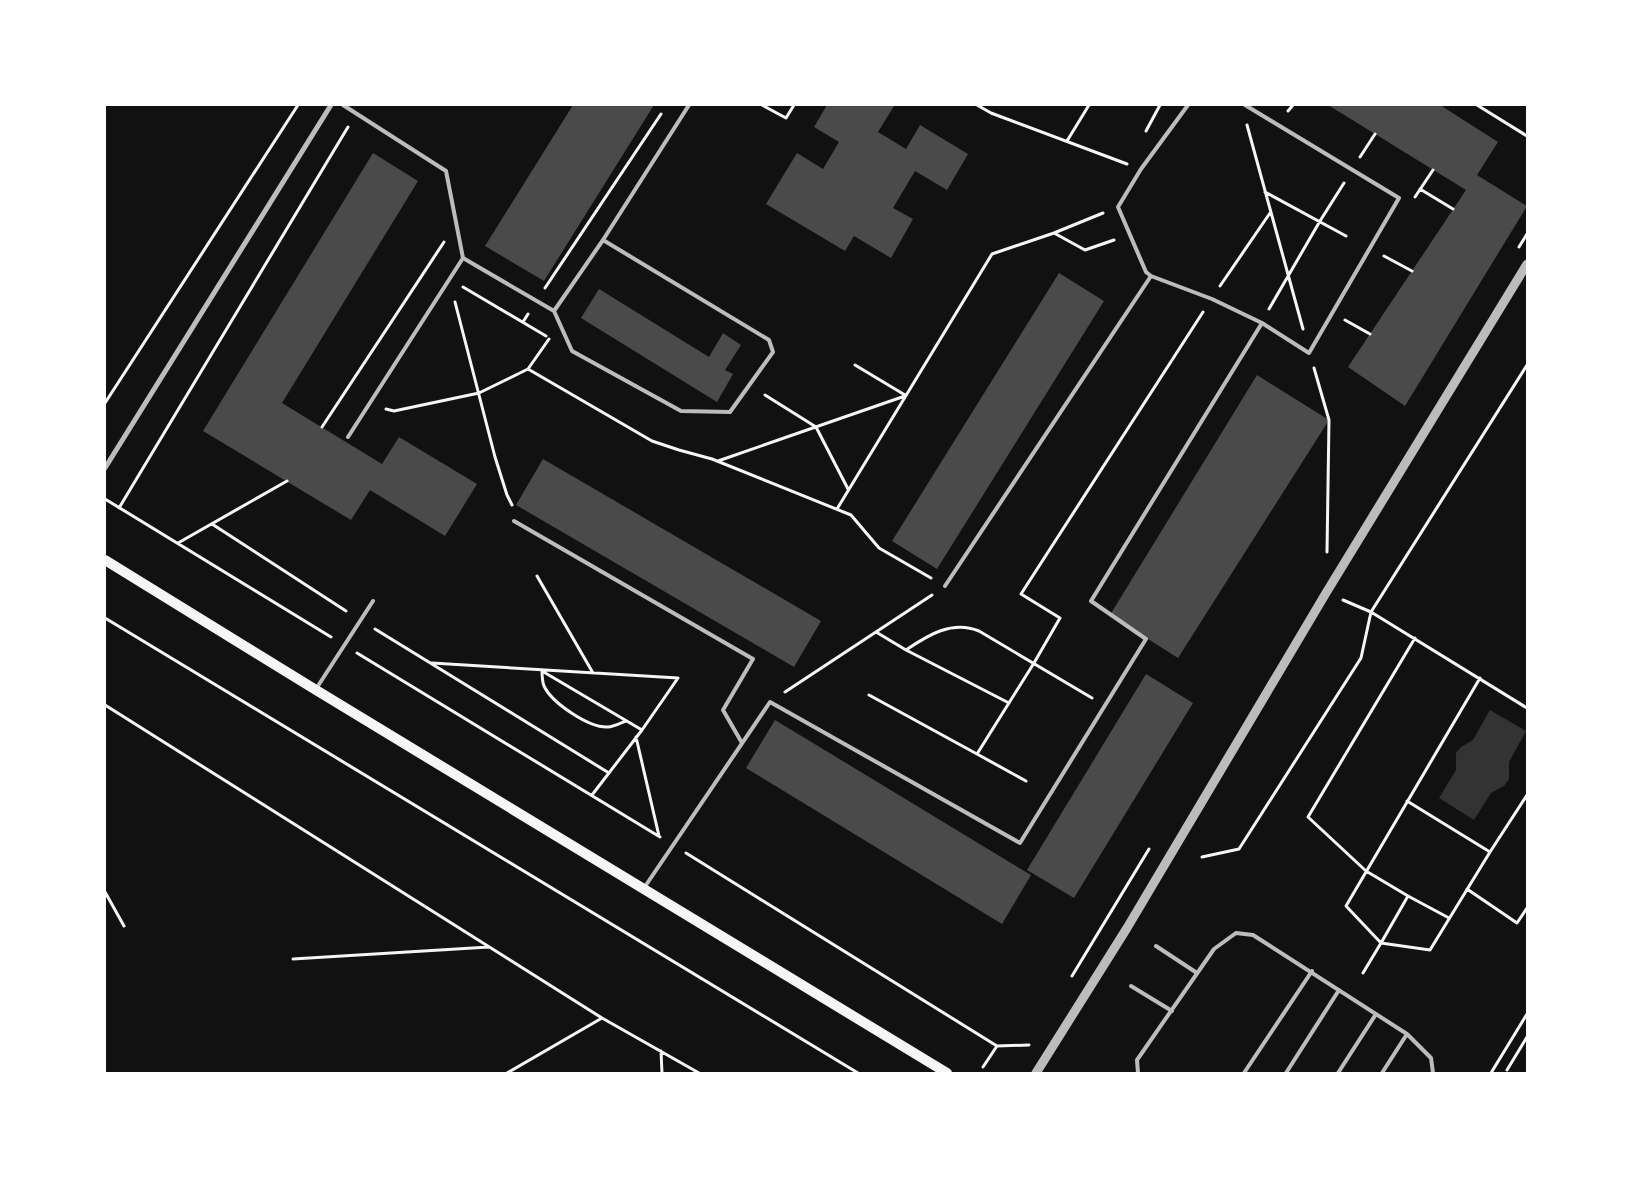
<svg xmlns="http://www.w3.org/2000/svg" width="1632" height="1178" font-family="'DejaVu Sans',sans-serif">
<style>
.water{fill:#333}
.building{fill:#4a4a4a}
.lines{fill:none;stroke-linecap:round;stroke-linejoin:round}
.path{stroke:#f5f5f5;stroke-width:3}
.service{stroke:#bcbcbc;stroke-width:4}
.minor{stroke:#bcbcbc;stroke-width:5}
.tertiary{stroke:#bcbcbc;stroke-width:9}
.secondary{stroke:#f5f5f5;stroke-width:10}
</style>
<rect width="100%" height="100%" fill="#111"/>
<path class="water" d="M1490,710L1526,731L1509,762V779L1504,786L1491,793L1474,820L1439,798L1456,770V753L1461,747L1473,740Z"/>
<path class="building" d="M573,105H654L544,281L485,246Z
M827,105H892L894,106L878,132L906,149L920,125L968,154L947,190L915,171L893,208L913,219L891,258L854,236L845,251L766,204L797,153L823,169L839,142L814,127Z
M1328,105H1440L1498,142L1477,175L1527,206L1405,406L1348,367L1466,190Z
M373,153L418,181L282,403L382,464L399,437L477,484L445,536L370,490L351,520L203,431Z
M1059,273L1104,301L937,569L892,541Z
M599,289L709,357L723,333L741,345L725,370L733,374L717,402L581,318Z
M1257,375L1329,420L1178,658L1110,615Z
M543,459L821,621L794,667L516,505Z
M1146,674L1193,703L1074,898L1027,870Z
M775,720L1031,875L1002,924L746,768Z"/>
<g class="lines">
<path class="path" d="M762,105L786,118L794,105
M977,105L991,113L1127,164
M1477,105L1527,136
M1288,111L1293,105
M1247,125L1303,329
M1146,131L1160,105
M1067,141L1089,105
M1360,157L1375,134
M1420,189L1453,209
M1265,192L1346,236
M1415,197L1433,170
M1054,233L1085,250L1114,240
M1519,247L1527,234
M1384,256L1412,271
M1220,286L1270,213
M463,287L546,336
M545,288L661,114
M455,302L495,457L507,495L512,505
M1269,309L1320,221L1344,183
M1345,320L1370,334
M523,322L528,314
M855,365L905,395
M1314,368L1329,420L1327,552
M528,369L652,441L679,450L712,459L851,515L879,548L931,578
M765,395L816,427L848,489
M105,403L298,105
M386,409L394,411L479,393L528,369L549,339
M322,427L444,242
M718,461L905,396
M105,499L331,637
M119,508L348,127
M837,509L992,254L1054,233L1103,213
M212,524L346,611
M178,543L287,481
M537,576L593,673
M1343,600L1371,612L1527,708
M105,618L858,1073
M375,629L609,773
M876,632L906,650L1009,703
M906,650C928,635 952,620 979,631L1092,698
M357,653L660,837
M432,663L678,678
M542,670C542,675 542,681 544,686C552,703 589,728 608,727C613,727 621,723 626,721
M542,671L642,730
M785,692L932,595
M869,695L977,754
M105,705L602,1018
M636,737L659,836
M1026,781L977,754L1034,663L1060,618L1021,594L1203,312
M592,795L642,730L678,678
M1407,801L1490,852L1527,795
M686,853L997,1046L1029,1045
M1202,857L1239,849L1361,658L1371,612L1527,365
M1467,889L1517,923L1527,908
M105,892L124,926
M1408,896L1366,871L1308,817L1415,638
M1449,918L1408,896L1381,943L1346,906L1480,678
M293,959L489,947
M1363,973L1381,943L1430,950L1490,852
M1072,976L1149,849
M661,1051L662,1073
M983,1067L997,1046
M1507,1070L1527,1037
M507,1073L602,1018L699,1073
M1491,1073L1527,1014"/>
<path class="service" d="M343,105L446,171L463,258L348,437
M463,258L554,311L572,351L681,411L730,412L773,352L769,340L603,240
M1151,276L1212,299L1262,323
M554,311L603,240L689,105
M514,521L753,659L723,710L742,743
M945,586L1151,276L1146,272L1118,207L1141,169L1188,105
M316,689L373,601
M644,888L770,702L1020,843L1146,639L1091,601L1262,323L1309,353L1399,198L1245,105
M1156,946L1197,973
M1131,986L1172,1011
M1138,1073L1137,1060L1214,949L1236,933L1253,935L1407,1034L1431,1058L1433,1073
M1244,1073L1312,971
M1286,1073L1339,990
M1338,1073L1376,1014
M1382,1073L1407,1034"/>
<path class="minor" d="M105,468L331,105"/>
<path class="tertiary" d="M1036,1073L1127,928L1326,593L1527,264"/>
<path class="secondary" d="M105,560L316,690L947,1073"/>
</g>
<rect width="1632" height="1178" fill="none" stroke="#ffffff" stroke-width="212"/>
</svg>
